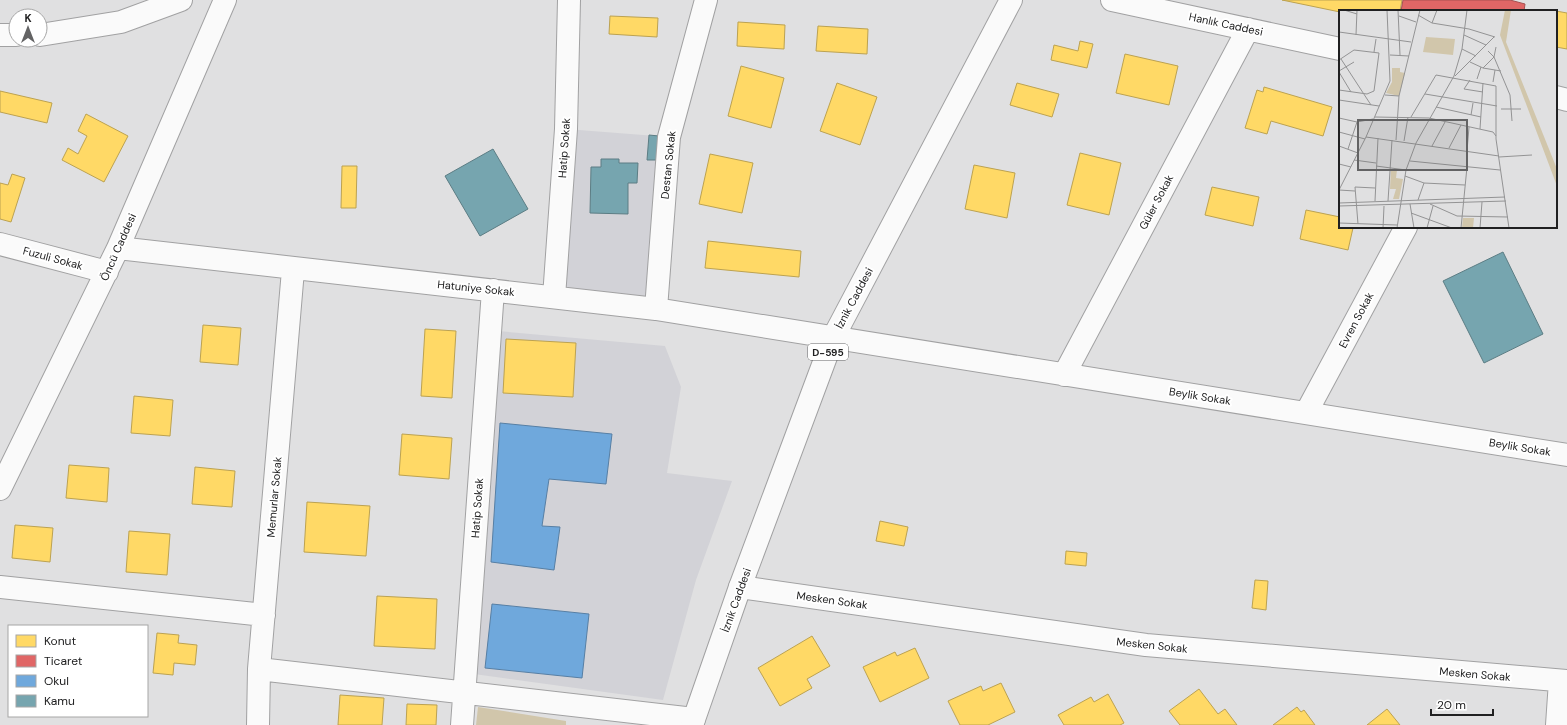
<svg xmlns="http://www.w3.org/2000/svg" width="1567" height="725" font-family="'DM Sans',sans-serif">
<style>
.built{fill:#d2d2d7}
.green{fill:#d1c6ab}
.homes{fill:#ffd966;stroke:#bca251}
.shops{fill:#e06666;stroke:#a65151}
.schools{fill:#6fa8dc;stroke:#577fa4}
.public{fill:#76a5af;stroke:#5c7d84}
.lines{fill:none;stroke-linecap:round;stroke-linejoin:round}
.minor-casing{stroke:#a1a1a2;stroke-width:24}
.major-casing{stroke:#a1a1a2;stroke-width:24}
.minor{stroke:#fafafa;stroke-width:22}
.major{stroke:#fafafa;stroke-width:22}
.labels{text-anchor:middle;stroke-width:4;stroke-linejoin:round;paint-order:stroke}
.shield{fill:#fff;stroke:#636364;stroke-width:1}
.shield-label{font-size:10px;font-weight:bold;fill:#202021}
.street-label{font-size:11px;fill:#202021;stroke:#fff}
.inset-road{fill:none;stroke:#939394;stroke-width:1}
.view{fill:#636364;fill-opacity:0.15;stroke:#636364;stroke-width:2}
.inset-edge{fill:none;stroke:#202021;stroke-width:2}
</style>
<rect width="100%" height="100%" fill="#e0e0e1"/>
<path class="built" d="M566,129L669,137L656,309L554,297Z
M498,331L665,346L681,387L667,473L732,481L696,580L663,700L474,674Z"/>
<path class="green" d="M478,707L566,721V725H476Z"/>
<path class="homes" d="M1282,0H1402L1400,11L1340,12Z
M1556,11L1567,13V49L1556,47Z
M610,16L658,18L657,37L609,34Z
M738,22L785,25L784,49L737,46Z
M818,26L868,29L867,54L816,51Z
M1080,41L1093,44L1087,68L1051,60L1054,45L1078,51Z
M1125,54L1178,66L1169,105L1116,93Z
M741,66L784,78L771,128L728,116Z
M837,83L877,97L860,145L820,131Z
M1017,83L1059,94L1052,117L1010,105Z
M1264,87L1332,107L1323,136L1271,121L1267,134L1245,128L1257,90L1263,92Z
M0,91L52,103L47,123L0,112Z
M86,114L128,136L104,182L62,160L68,148L78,154L87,136L78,131Z
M1080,153L1121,163L1109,215L1067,205Z
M710,154L753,163L742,213L699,204Z
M974,165L1015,173L1007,218L965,209Z
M342,166H357L356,208H341Z
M12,174L25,178L11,222L0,219V183L8,185Z
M1212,187L1259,197L1253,226L1205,215Z
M1306,210L1340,217V227L1353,228L1348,250L1300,239Z
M708,241L801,251L799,277L705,268Z
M203,325L241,328L238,365L200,362Z
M425,329L456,331L452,398L421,396Z
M506,339L576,343L573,397L503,393Z
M134,396L173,400L170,436L131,433Z
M402,434L452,438L449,479L399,475Z
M69,465L109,468L107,502L66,498Z
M195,467L235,471L232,507L192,504Z
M307,502L370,506L366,556L304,552Z
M880,521L908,527L904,546L876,541Z
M15,525L53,528L50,562L12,558Z
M129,531L170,534L167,575L126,572Z
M1066,551L1087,553L1086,566L1065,564Z
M1255,580L1268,581L1266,610L1252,608Z
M377,596L437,599L435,649L374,646Z
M157,633L179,635L178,643L197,645L195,665L174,663L173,675L153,673Z
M812,636L830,666L807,679L812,688L780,706L758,668Z
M915,648L929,678L880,702L863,667L895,652L897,656Z
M1001,683L1015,712L988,725H960L948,701L981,686L983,691Z
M1199,689L1218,714L1225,709L1237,725H1180L1169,711Z
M1108,694L1124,723L1120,725H1064L1058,715L1091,697L1094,702Z
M340,695L384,698L382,725H338Z
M407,704L437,705L436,725H406Z
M1297,707L1301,712L1304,710L1315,725H1273Z
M1387,709L1400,725H1367Z"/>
<path class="shops" d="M1403,0H1510L1525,4L1524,11H1401Z"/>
<path class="schools" d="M500,423L612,434L606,484L549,479L542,526L560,527L554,570L491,562Z
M492,604L589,614L582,678L485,668Z"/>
<path class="public" d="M649,135L669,137L668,160H647Z
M493,149L528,209L480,236L445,176Z
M601,159H619V163H638L637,183H628V214L590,213L591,167H601Z
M1503,252L1543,334L1484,363L1443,281Z"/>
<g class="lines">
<defs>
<path id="minor" d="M1112,0L1340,49
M0,35H16
M40,35L121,22L181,0
M1556,97L1567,100
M0,244L107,272
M118,248L656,309L1567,455
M554,297L566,129L569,0
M656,309L669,137L706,0
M1064,375L1248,29
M1306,413L1406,227
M0,489L118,248L225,0
M0,587L264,615
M740,587L1146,645L1567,681
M259,669L694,719
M258,725L259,669L293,270
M462,725L493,290
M1557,725L1560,681"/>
<path id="major" d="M692,725L740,587L833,338L1011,0"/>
</defs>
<use href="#minor" class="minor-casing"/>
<use href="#major" class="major-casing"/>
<use href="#minor" class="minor"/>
<use href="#major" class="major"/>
</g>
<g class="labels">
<rect class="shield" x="808" y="344" width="40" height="16" rx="3"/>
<g class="shield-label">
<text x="828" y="356">D-595</text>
</g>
<g class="street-label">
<text transform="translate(1226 24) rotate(12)" y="4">Hanlık Caddesi</text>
<text transform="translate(564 148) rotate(-86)" y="4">Hatip Sokak</text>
<text transform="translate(668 165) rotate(-84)" y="4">Destan Sokak</text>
<text transform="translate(1156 202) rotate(-62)" y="4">Güler Sokak</text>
<text transform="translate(118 247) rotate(-66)" y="4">Öncü Caddesi</text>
<text transform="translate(53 258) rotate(15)" y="4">Fuzuli Sokak</text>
<text transform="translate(476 288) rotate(6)" y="4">Hatuniye Sokak</text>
<text transform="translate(854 298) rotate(-62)" y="4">İznik Caddesi</text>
<text transform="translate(1356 320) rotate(-62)" y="4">Evren Sokak</text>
<text transform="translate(1200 396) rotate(9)" y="4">Beylik Sokak</text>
<text transform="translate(1520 447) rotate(9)" y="4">Beylik Sokak</text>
<text transform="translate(274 497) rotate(-85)" y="4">Memurlar Sokak</text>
<text transform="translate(477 508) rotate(-86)" y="4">Hatip Sokak</text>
<text transform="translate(736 600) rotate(-70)" y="4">İznik Caddesi</text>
<text transform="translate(832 600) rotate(8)" y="4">Mesken Sokak</text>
<text transform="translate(1152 645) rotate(6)" y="4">Mesken Sokak</text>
<text transform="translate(1475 674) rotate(5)" y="4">Mesken Sokak</text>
</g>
</g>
<g transform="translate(1339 10)">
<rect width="218" height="218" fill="#e0e0e1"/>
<path d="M166,0H172L167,32L218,159V176L161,25ZM87,27L116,29L114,45L84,42ZM53,58H61V62L66,63L60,86L47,83L53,72ZM52,159L58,160L57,168L64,169L60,189H54L57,179H51ZM124,208H135L134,218H123Z" fill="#d1c6ab"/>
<path class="inset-road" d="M5,0L18,4M59,0L61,45M79,5L93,13L130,19L156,27M60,6L77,12M93,13L98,0M0,22L72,32M17,25L18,0M125,25L147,35M123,39L137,46M149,41L155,47L171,85L173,111M35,42L37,29M51,45L70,46M2,49L32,95M0,50L15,40L40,43L35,81L28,84L0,80M131,52L144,58L162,61M144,58L155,47L157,37M0,61L15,52M0,62L12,82M116,66L155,27M138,69L142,57M131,70L125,79L144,82M154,72L156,60M86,84L158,96M46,85L60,86M0,90L40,96M97,97L142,107M162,99H182M132,105L134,93M36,107L90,108L154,122L157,126M72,107L97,65L157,76V129L170,218M0,108L18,112L34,109M141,119L144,73M0,122L26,129M27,127L160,146M57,130L60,86L81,0M65,131L69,107M0,136L19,143M93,136L106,112M110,138L122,115M9,139L18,112M128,141L130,117M160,147L193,145M15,150L37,153M71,151L161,160M0,154L12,157M37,156L67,160M66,166L85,173L126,175M0,180L27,127L51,71L48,0M0,180L16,181M79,190L85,173M36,191L39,128M49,191L53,130M0,193L166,187M71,194L75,218M91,194L118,206L169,207M0,196L167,191M72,203L113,218M0,213L58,215M19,214L16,177L36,178M44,218L45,196M58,218L67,160L77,133L115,66L123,39L128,0M88,218L94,196M122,218L128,157M141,218L143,192"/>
<path class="view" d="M19,110H128V160H19Z"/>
<rect width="218" height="218" class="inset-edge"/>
</g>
<rect x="8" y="625" width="140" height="92" fill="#ffffff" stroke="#a6a6a6"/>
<rect x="16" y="635" width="20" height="12" fill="#ffd966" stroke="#a6a6a6"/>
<text x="44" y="645" font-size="12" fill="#202021">Konut</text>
<rect x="16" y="655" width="20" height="12" fill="#e06666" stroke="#a6a6a6"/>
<text x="44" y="665" font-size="12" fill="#202021">Ticaret</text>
<rect x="16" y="675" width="20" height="12" fill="#6fa8dc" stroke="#a6a6a6"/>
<text x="44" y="685" font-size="12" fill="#202021">Okul</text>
<rect x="16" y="695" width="20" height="12" fill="#76a5af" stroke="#a6a6a6"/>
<text x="44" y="705" font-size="12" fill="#202021">Kamu</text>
<g transform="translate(28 28)"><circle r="19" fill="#ffffff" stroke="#a6a6a6"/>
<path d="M0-3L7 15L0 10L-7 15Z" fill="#636364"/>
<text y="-6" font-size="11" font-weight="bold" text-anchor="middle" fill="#202021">K</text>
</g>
<path d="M1431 709v6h62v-6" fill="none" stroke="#202021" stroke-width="2"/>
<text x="1437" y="709" font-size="12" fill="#202021" stroke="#ffffff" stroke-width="3" paint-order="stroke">20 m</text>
</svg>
